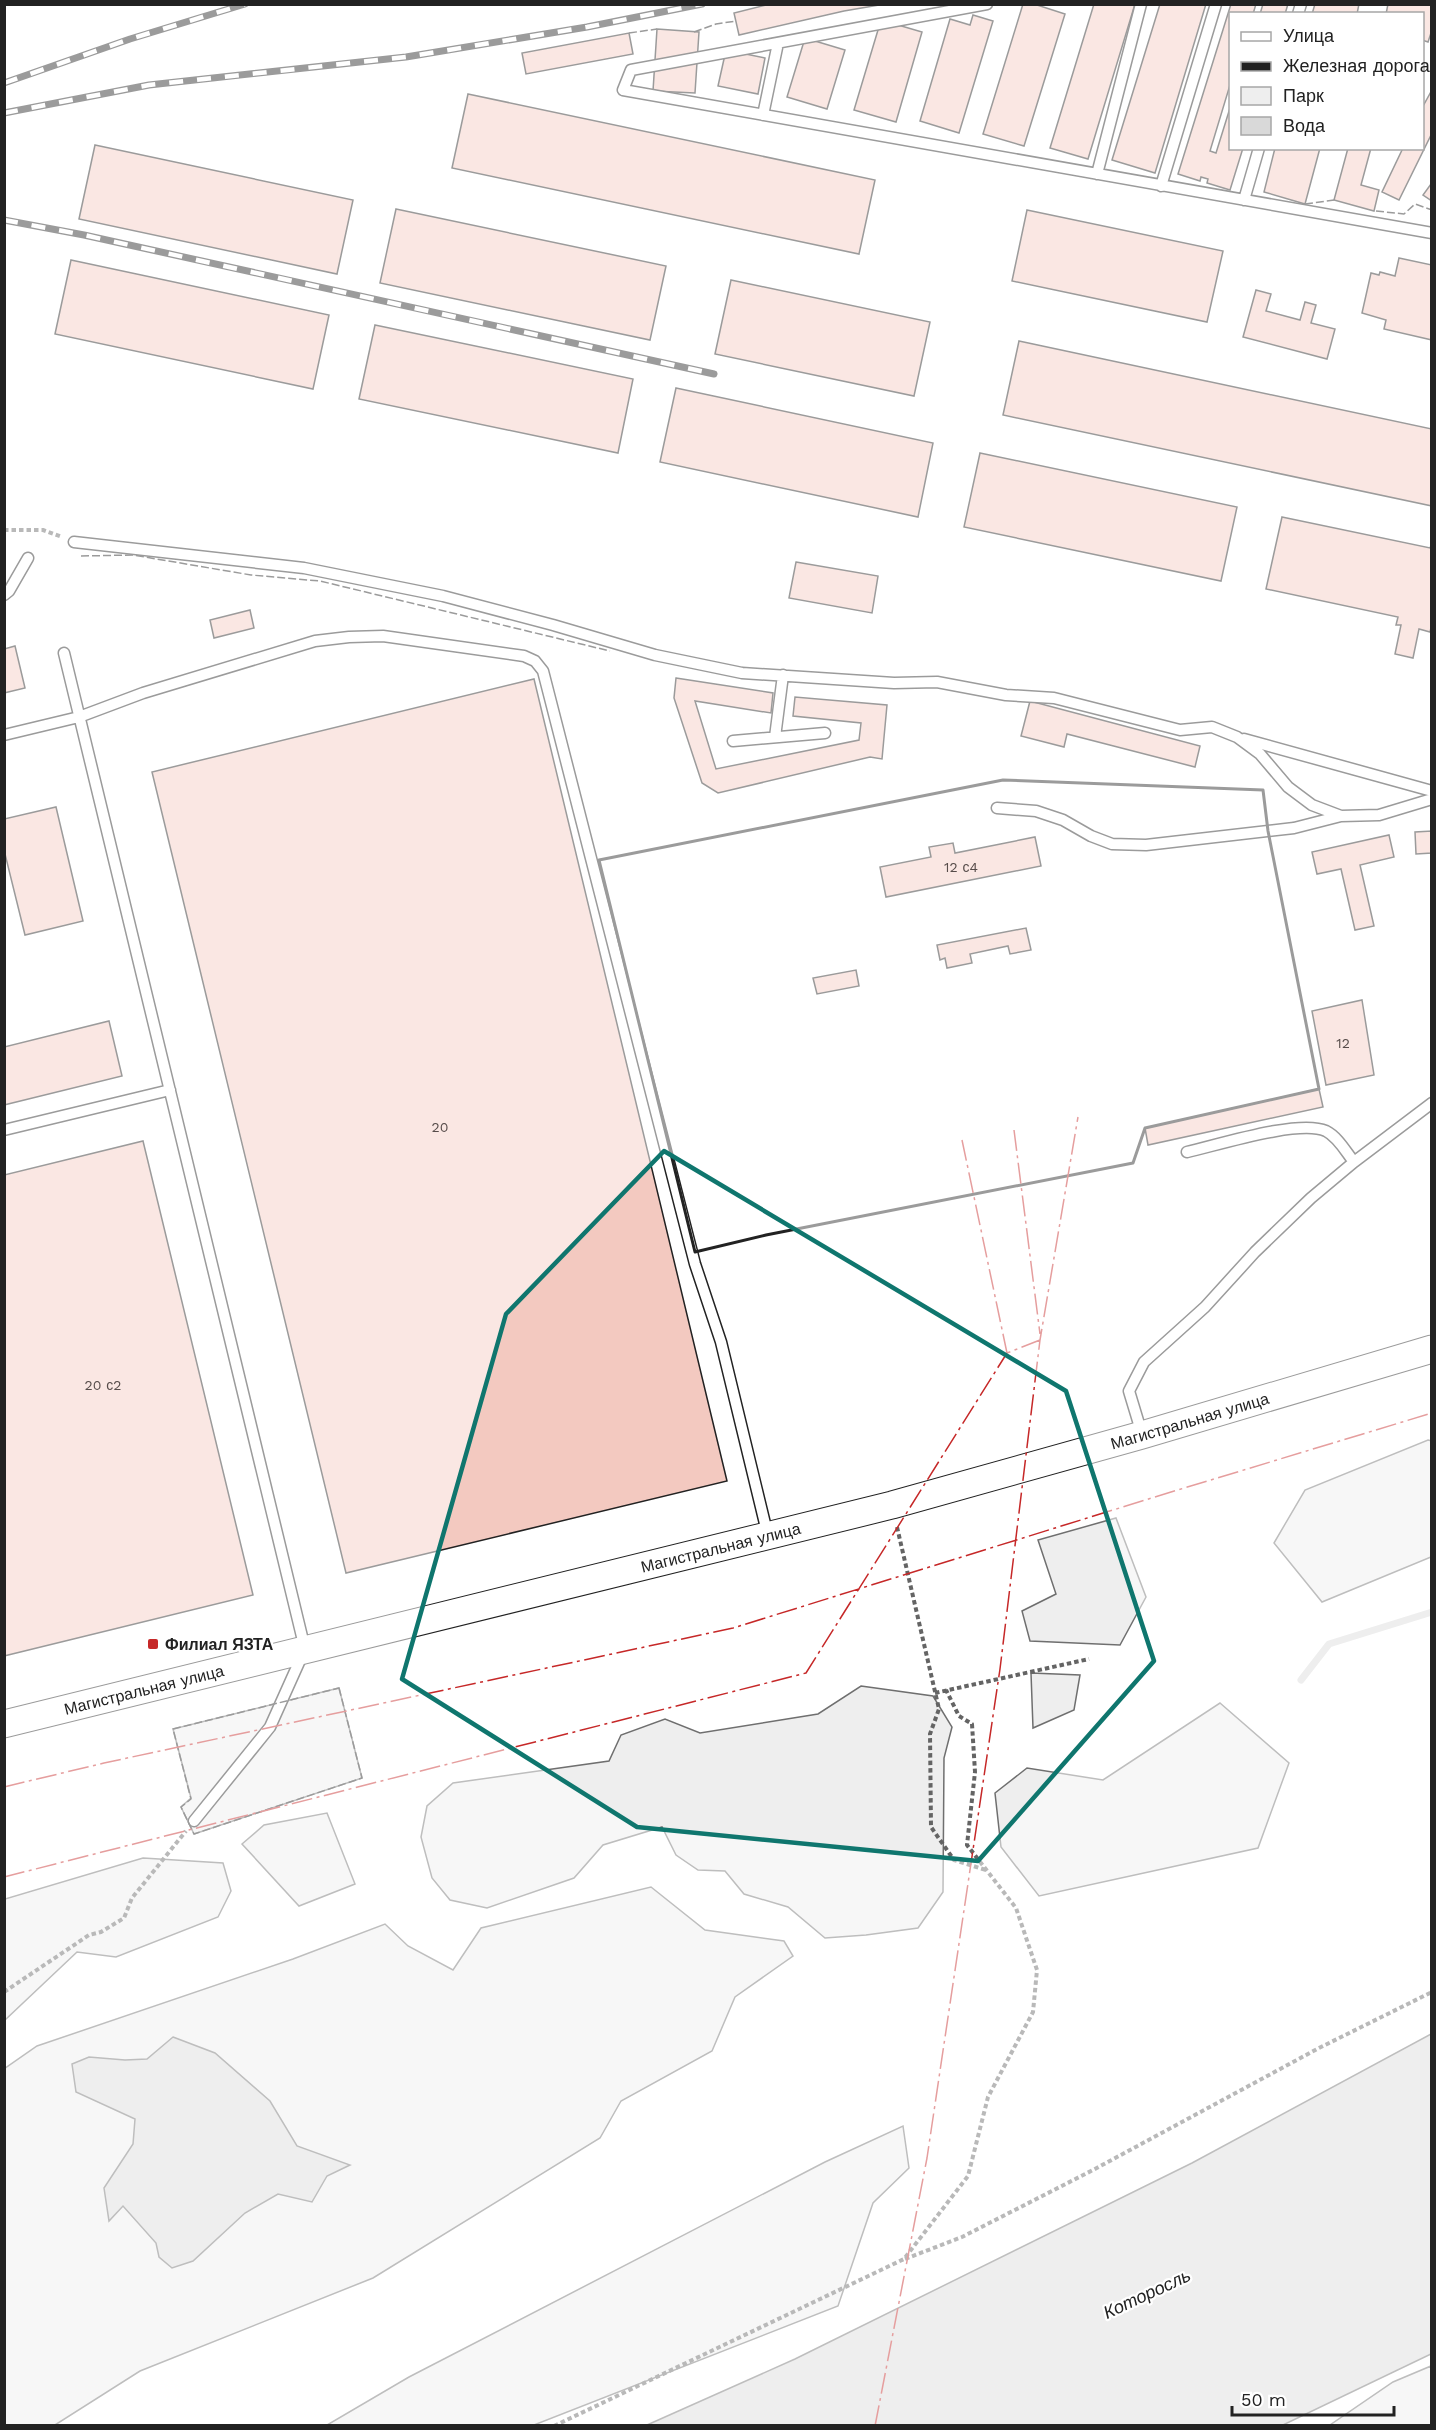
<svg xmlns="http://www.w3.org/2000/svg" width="1436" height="2430" font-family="'Work Sans',sans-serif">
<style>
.green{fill:#eee;stroke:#6f6f6f;stroke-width:1.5}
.parking{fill:#ededed;stroke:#6f6f6f;stroke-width:1.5}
.water{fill:#d9d9d9;stroke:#6f6f6f;stroke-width:1.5}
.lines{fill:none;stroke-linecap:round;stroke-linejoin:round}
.stream{stroke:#d9d9d9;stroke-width:7}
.building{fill:#f3c9c0;stroke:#222;stroke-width:1.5}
.service-casing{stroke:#222;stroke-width:13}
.secondary-casing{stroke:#222;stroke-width:29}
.path{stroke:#646464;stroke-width:4;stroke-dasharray:4.5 3;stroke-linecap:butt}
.service{stroke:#fff;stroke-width:10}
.secondary{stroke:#fff;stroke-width:27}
.rail-casing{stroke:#222;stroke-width:7}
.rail{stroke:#fff;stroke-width:4.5;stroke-dasharray:14;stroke-linecap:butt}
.fence{stroke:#222;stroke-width:1.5;stroke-dasharray:8 3;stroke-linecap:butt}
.wall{stroke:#222;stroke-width:3}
.power{stroke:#c62828;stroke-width:1.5;stroke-dasharray:21 4.5 3 4.5;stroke-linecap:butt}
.marked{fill:none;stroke:#0f766e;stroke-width:4.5;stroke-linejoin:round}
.poi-dot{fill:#c62828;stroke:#fff;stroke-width:2}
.labels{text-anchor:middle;stroke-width:4.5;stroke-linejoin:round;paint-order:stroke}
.number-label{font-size:14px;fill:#564c4a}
.street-label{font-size:16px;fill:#222;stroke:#fff}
.poi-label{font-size:16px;font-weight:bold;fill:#222;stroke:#fff;text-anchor:start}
.water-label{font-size:18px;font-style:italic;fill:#222;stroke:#fff}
</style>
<rect width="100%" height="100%" fill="#fff"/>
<path class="green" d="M1428,1440L1432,1441L1431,1557L1322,1602L1274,1543L1305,1490Z
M1116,1518L1146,1597L1120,1645L1030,1641L1022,1611L1056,1594L1038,1540Z
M1031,1673L1080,1675L1074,1710L1033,1728Z
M861,1686L933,1696L952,1727L944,1758L943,1892L918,1928L866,1935L825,1938L788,1907L744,1894L725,1871L698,1870L676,1855L662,1827L603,1845L574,1878L487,1908L450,1900L432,1878L421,1837L427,1806L453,1783L609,1761L621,1735L665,1719L700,1733L818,1714Z
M1220,1703L1289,1763L1258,1848L1039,1896L1001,1847L995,1793L1027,1768L1103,1780Z
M327,1813L355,1884L299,1906L242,1844L264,1825Z
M143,1858L223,1863L231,1891L218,1917L116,1957L77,1952L5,2020V1899Z
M651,1887L705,1930L784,1941L793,1956L735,1997L712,2051L621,2101L600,2138L373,2278L140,2371L55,2425H5L4,2069L37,2046L293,1959L385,1924L408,1946L453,1970L481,1928Z
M903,2126L909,2168L873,2203L838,2306L534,2425H327L409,2377L825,2162Z
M1431,2366V2425H1330L1393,2382Z"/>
<path class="parking" d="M339,1688L362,1778L194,1834L181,1807L191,1798L173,1729Z"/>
<path class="water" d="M1431,2034V2354L1283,2425H647L795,2359L1192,2163Z
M173,2037L215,2053L270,2101L297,2146L350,2165L327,2176L312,2202L278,2194L245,2213L193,2261L172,2268L159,2257L156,2243L123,2206L109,2221L104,2188L133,2144L135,2119L76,2092L72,2064L89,2057L125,2060L147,2059Z"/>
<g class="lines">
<path class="stream" d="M1301,1680L1329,1644L1432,1612"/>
</g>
<path class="building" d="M770,4H885L844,11L739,35L734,13Z
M1023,4H1034L1065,14L1024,146L983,134Z
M1094,4H1135L1088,159L1050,148Z
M1160,4H1206L1155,173L1112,160Z
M1231,4H1256L1253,14H1230V85L1210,151L1216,153L1230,108V148H1243L1230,190L1207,183L1208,179L1201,177L1200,181L1178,174Z
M1263,4H1288L1285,14H1260Z
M1315,4H1359L1357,14H1312Z
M1388,4H1432V30L1428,42L1422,40V14H1386Z
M973,15L993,21L959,133L920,121L950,19L970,25Z
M881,20L922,32L896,122L854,110Z
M657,29L699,32L695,93L653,91Z
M629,33L633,54L526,74L522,53Z
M805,38L845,50L827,109L787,97Z
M726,50L765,58L758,94L718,86Z
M1432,90V133L1399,200L1382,192L1403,148H1422V108Z
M468,94L875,180L859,254L452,168Z
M95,145L353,200L337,274L79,219Z
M1275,148H1320L1305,204L1264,192Z
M1348,148H1371L1361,185L1379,190L1374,211L1334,200Z
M1431,184H1432V201L1423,195Z
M396,209L666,266L650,340L380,283Z
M1027,210L1223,251L1207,322L1012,281Z
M1399,258L1432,265V340L1384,329L1386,320L1362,313L1371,273L1379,275L1380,272L1395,276Z
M71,260L329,315L313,389L55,334Z
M731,280L930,322L914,396L715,354Z
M1256,290L1271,294L1266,311L1300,320L1305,302L1316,305L1311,323L1335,329L1327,359L1243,337Z
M375,325L633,379L618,453L359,399Z
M1019,341L1432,429V506L1003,415Z
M676,388L933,443L918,517L660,462Z
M980,453L1237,507L1221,581L964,527Z
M1282,517L1430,548L1432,543V624L1430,632L1419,629L1413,658L1395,654L1401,625H1396L1398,617L1266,589Z
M796,562L878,576L872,613L789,598Z
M250,610L254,628L214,638L210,620Z
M15,646L25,688L4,693V649Z
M676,678L773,693L771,713L695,701L716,769L859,740L861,723L793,716L795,697L887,705L882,759L870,757L718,793L702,783L674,698Z
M534,679L727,1481L346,1573L152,772Z
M1030,701L1200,746L1195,767L1067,734L1064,747L1021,736Z
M56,807L83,921L25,935L4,850V819Z
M1432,831V853L1416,854L1415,832Z
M1389,835L1394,857L1360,865L1374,926L1355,930L1341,869L1317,874L1312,852Z
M1035,837L1041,866L886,897L880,867L931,857L929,847L953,843L955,853Z
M1026,928L1031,950L1010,954L1008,946L970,954L972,963L947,968L945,958L940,960L937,945Z
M856,970L859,986L817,994L813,978Z
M1362,1000L1374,1075L1326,1085L1312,1011Z
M109,1021L122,1076L4,1105V1047Z
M1319,1089L1323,1107L1148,1145L1145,1128Z
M143,1141L253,1595L4,1656V1175Z"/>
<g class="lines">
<defs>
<path id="service" d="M987,4L631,70L623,90L1432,233
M1298,14L1301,4
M763,115L778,43
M1097,174L1141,4
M1161,186L1216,4
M1244,200L1259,148
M74,542L304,568L443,596L553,625L655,655L742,673L894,683L937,682L1006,695L1054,698L1180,730L1212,727L1237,737L1260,754L1288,787L1312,805L1341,816L1379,815L1432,799
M4,595L9,591L28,558
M64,653L305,1649L270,1727L194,1821
M4,735L79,717L143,693L315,641L349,637L383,636L524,656L535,661L543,671L695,1264L721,1342L768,1536
M775,737L783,675
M1244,739L1432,791
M733,741L825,733
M997,808L1036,811L1063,820L1091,836L1112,844L1146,845L1294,828L1341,816
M4,1130L170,1090
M1187,1152C1218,1145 1299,1119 1326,1131C1338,1137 1346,1152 1354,1162
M1142,1434L1129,1391L1144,1362L1205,1307L1255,1252L1311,1198L1354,1162L1432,1103"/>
<g id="secondary">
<path id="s1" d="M4,1724L892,1505L1142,1435L1432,1349"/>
</g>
</defs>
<use href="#service" class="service-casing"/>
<use href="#secondary" class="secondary-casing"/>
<path class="path" d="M4,530H43L62,537
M897,1527L939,1709L930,1734L931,1827L954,1860L986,1870
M935,1693L1089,1659
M4,1992L89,1935L101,1932L124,1918L132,1898L186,1831
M905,2259L962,2237L1093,2170L1319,2048L1432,1992
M554,2426L904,2259L968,2176L988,2097L1033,2012L1037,1970L1016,1908L967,1845L975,1772L972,1724L959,1716L946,1690"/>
<use href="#service" class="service"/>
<use href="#secondary" class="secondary"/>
<defs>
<path id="rail" d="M4,83L130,39L245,4
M4,113L149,85L406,57L587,27L702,4
M4,220L84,235L714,374"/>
</defs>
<use href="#rail" class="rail-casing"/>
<use href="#rail" class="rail"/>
<path class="fence" d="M694,32L716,24L736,21
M629,33L657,29
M1305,204L1334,200
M1376,211L1404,214L1415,204L1432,210
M81,556L133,555L251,575L320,581L610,651
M339,1688L362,1778L194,1834L181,1807L191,1799L173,1729Z"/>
<path class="wall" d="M1003,780L1263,790L1268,831L1319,1089L1145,1128L1133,1163L766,1235L695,1252L599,860Z"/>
<path class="power" d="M1014,1130L1040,1334
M962,1140L1007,1353
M4,1787L104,1763L733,1628L1171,1492L1432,1413
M4,1877L806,1673L1007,1353L1040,1340
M875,2426L927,2158L1000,1669L1040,1340L1078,1117"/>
</g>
<path d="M0 0H1436V2430H0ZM664,1151L1066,1391L1154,1661L978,1861L637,1827L402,1679L506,1314Z" fill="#fff" fill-opacity=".55" fill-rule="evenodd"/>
<path class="marked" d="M664,1151L1066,1391L1154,1661L978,1861L637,1827L402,1679L506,1314Z"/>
<rect class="poi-dot" x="147" y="1638" width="12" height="12" rx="3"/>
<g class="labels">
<g class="number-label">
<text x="961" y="872">12 с4</text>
<text x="1343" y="1048">12</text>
<text x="440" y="1132">20</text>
<text x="103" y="1390">20 с2</text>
</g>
<g class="street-label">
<text dy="6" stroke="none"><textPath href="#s1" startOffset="1224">Магистральная улица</textPath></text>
<text dy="6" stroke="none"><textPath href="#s1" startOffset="738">Магистральная улица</textPath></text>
<text dy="6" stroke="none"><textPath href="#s1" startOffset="144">Магистральная улица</textPath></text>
</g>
<g class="poi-label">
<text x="165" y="1650">Филиал ЯЗТА</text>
</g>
<g class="water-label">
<text transform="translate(1147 2294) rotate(-25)" y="6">Которосль</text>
</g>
</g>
<rect width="1436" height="2430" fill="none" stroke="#222222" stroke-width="12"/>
<rect x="1229" y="12" width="195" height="138" fill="#ffffff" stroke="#a7a7a7" stroke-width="1.5"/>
<rect x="1241" y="32" width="30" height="9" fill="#ffffff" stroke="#a7a7a7" stroke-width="1.5"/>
<text x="1283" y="42" font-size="18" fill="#222222">Улица</text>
<rect x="1241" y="62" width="30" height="9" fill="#222222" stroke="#a7a7a7" stroke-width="1.5"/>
<text x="1283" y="72" font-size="18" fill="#222222">Железная дорога</text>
<rect x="1241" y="87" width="30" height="18" fill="#eeeeee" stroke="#a7a7a7" stroke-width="1.5"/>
<text x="1283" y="102" font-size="18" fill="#222222">Парк</text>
<rect x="1241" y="117" width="30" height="18" fill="#d9d9d9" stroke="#a7a7a7" stroke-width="1.5"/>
<text x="1283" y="132" font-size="18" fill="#222222">Вода</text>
<path d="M1232 2406v9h162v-9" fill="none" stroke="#222222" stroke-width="3"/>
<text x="1241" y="2406" font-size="18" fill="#222222" stroke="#ffffff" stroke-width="4.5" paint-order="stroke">50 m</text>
</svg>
